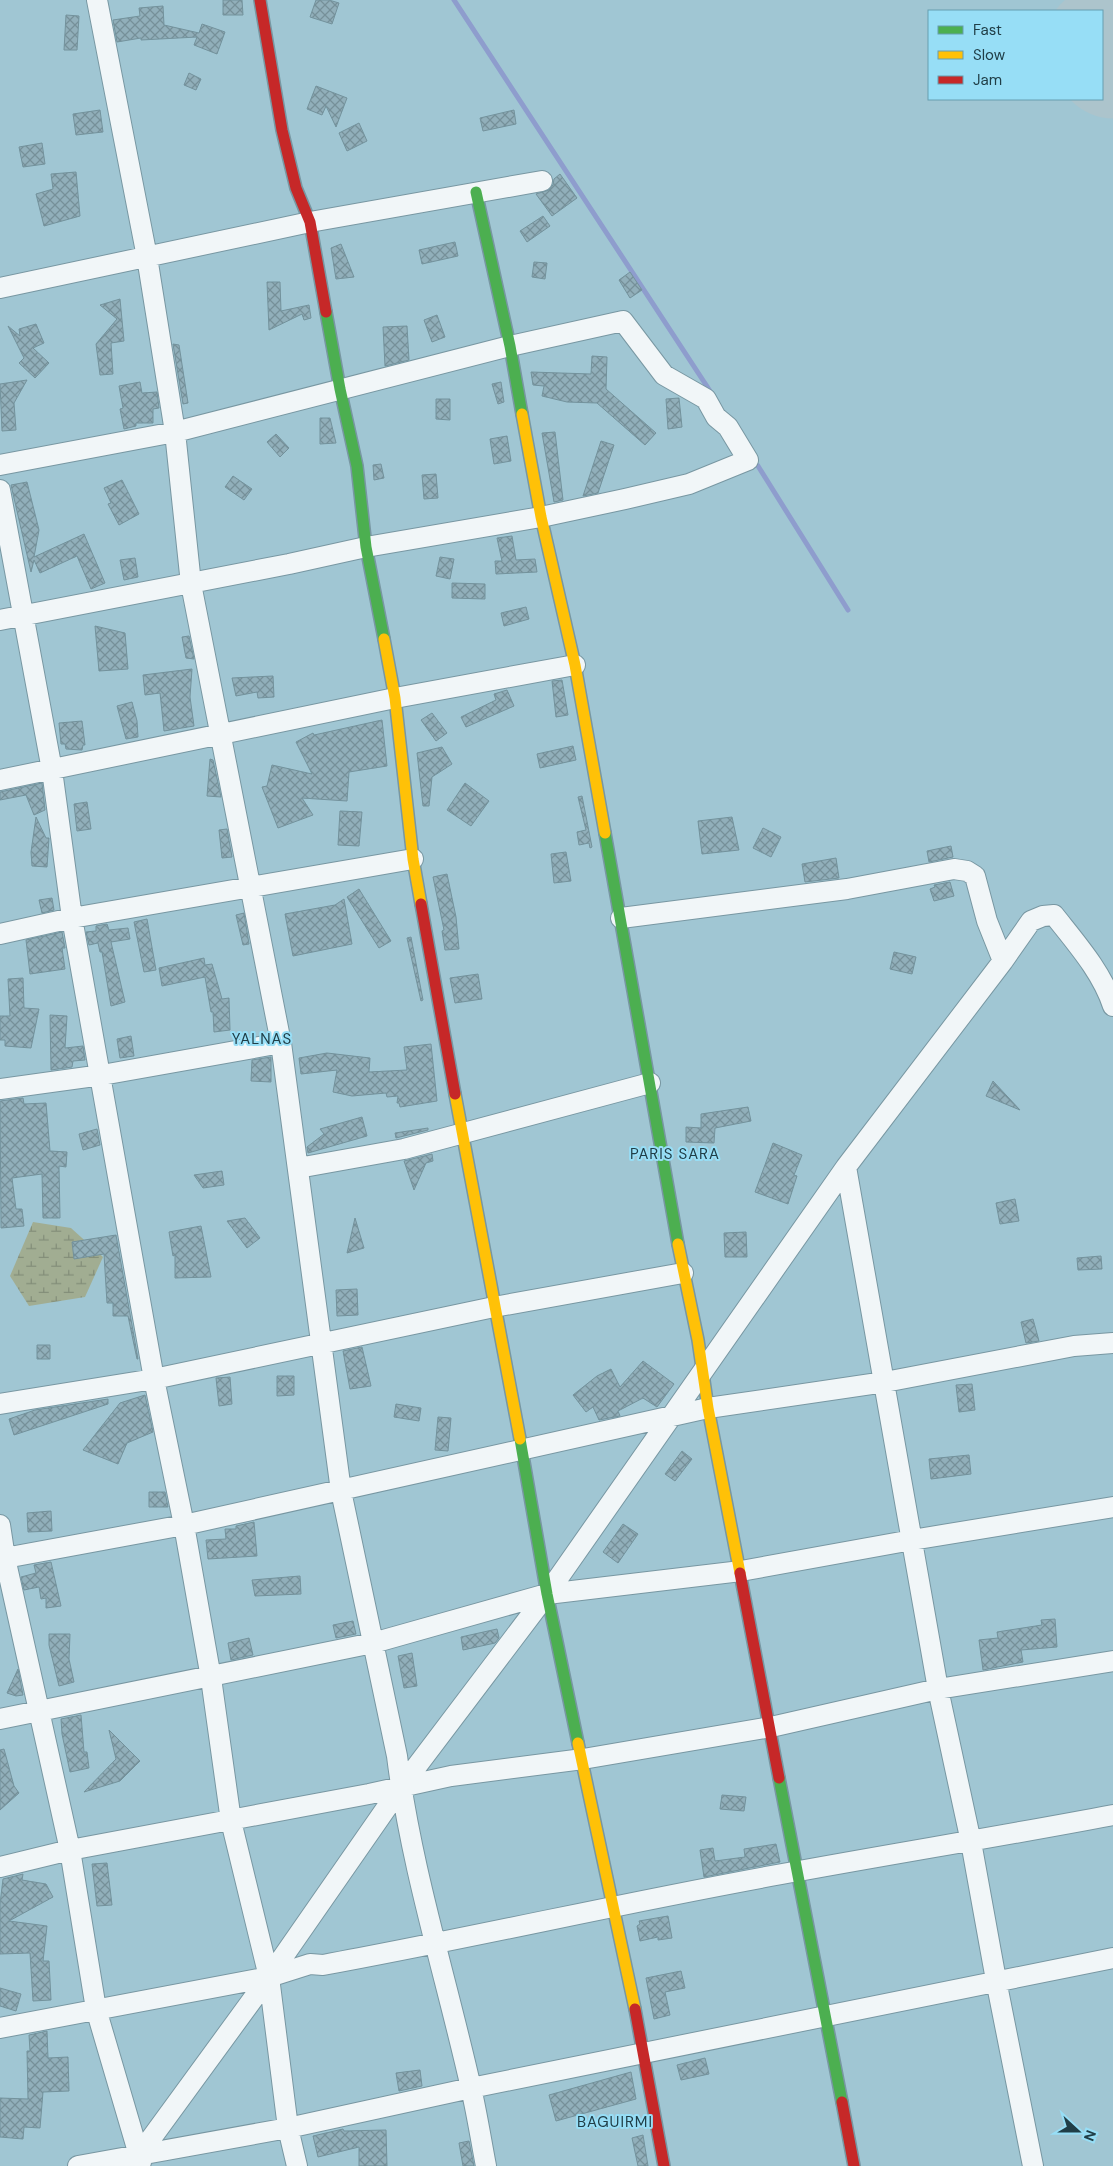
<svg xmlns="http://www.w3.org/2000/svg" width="1113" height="2166" font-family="'DM Sans',sans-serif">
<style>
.wetland{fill:url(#wetland-marsh)}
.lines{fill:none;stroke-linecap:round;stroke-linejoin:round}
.stream{stroke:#8e9dcd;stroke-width:5}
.runway{stroke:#acc4cc;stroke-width:115}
.building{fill:url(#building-cross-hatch);stroke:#73929c}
.street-casing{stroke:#7897a2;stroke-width:22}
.fast-casing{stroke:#7897a2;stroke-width:14}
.slow-casing{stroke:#7897a2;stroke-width:14}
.jam-casing{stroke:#7897a2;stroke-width:14}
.street{stroke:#f1f6f8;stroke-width:20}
.fast{stroke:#4caf50;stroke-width:11}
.slow{stroke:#ffc107;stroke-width:11}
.jam{stroke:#c62828;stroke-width:11}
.labels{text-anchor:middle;stroke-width:4;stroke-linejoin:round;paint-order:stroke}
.neighbourhood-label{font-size:15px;letter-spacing:1px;fill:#203e47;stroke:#97def6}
</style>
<defs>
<pattern id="wetland-marsh" width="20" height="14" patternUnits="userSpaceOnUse" patternTransform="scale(1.25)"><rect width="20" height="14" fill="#a1ad92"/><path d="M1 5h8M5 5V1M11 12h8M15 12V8" fill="none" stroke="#838e79"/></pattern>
<pattern id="building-cross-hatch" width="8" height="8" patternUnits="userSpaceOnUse" patternTransform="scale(1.25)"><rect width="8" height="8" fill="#91afba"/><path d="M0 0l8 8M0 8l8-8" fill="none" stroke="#769099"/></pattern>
</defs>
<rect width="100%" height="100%" fill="#a0c6d3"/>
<path class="wetland" d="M33,1222L71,1228L103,1257L85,1297L29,1306L10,1276Z"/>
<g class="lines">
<path class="stream" d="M454,0L712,394
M758,466L848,610"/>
<path class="runway" d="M1102,44L1113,61"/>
</g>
<path class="building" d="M223,0H242L243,15H223Z
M316,0H329L339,3L332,24L310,17Z
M163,6L164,25L199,33L202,24L225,32L217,54L194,45L197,37L141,40V38L117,42L113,20L140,16L139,8Z
M66,15L79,16L77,50H64Z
M189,73L201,79L196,90L184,85Z
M316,86L347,98L336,127L326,106L322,115L307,109Z
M100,110L103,132L76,135L73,114Z
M514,110L516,124L483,131L480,118Z
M359,123L367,141L347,151L339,133Z
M42,143L45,164L23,167L19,147Z
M76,172L80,216L44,226L36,194L53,189L51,174Z
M560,174L577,198L552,216L536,194L549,190L553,185L554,179Z
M543,216L550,226L527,242L520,231Z
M455,242L458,256L422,264L419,250Z
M341,244L354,277L336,279L331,248Z
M534,262L547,263L545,279L532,277Z
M630,272L642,290L630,298L619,280Z
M267,282H280L281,311L309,305L311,318L304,320L302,314L269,330Z
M120,299L124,341L111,343L113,374L100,375L96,344L117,319L100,305Z
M437,315L445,337L432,342L424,320Z
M36,324L44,343L33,348L49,363L35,378L19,363L24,358L8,326L20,336L19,329Z
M407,326L409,360L385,366L383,327Z
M173,344L179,345L188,403L183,404Z
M592,356L607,357L606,389L656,433L645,445L597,403L567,402L542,396L544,386L533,385L531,372L591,374Z
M27,380L14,403L16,430L2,431L0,384Z
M140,382L142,393L157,392L159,408L153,409V423H136V426L124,429L120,409L123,408L119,386Z
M501,382L504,402L498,404L492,384Z
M679,398L682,427L668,429L666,399Z
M436,399H450V420L436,419Z
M320,418H330L336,443L320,444Z
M555,432L563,500L554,502L542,433Z
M276,434L289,448L280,457L267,442Z
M507,436L511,461L494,464L490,439Z
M601,441L614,445L598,493L583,496Z
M381,464L384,478L374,480L373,465Z
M436,474L438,498L424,499L422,475Z
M233,476L252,489L244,500L225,487Z
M122,480L139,514L119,525L108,504L111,503L104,488Z
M27,482L39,530L34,557L84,534L105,583L91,589L77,556L40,573L34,560L31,572L11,485Z
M512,536L516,560L535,559L537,572L496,574L495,561H502L497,538Z
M440,557L454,559L450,579L436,576Z
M135,558L138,577L124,580L120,560Z
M452,583L485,584V599L452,598Z
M526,607L529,619L504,626L501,613Z
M95,626L125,633L128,669L99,671Z
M189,636L194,659L186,658L182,637Z
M192,669L190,697L194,726L164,731L160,693L145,695L143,675Z
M273,676L274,697L258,698L257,692L236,696L232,678Z
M562,680L568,715L556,717L552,681Z
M507,690L514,706L466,727L461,717L496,700L494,694Z
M132,702L137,721L138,737L126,739L117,706Z
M432,713L447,733L436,741L421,720Z
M382,720L387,766L349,772L347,801L302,798L313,815L278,828L262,787L267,786L272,765L312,774L296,742L313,733L314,735Z
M82,721L85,745H83L82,750L66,749L65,744H61L59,723Z
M573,746L576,760L540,768L537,754Z
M442,747L452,764L432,777L429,806H423L417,753Z
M210,759L213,760L221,797L207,796Z
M42,783L45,810L34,815L26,795L0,800V792Z
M465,783L489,801L471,826L447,810Z
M582,796L592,847L590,848L589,843L579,845L577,832L586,830L578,797Z
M87,802L91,829L77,831L74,804Z
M340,811L362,812L359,846L338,845Z
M36,817L46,838H49L47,867L32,866L31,852Z
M732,817L739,850L702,854L698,821Z
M763,828L781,837L771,857L753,848Z
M227,829L232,857L222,858L219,830Z
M951,846L953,857L929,862L927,851Z
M566,852L571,881L554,883L551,854Z
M836,858L839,878L805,882L802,864Z
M447,874L456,917L459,949L445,950L442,931L444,930L433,877Z
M950,882L954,896L934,901L930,889L935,887L934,885Z
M359,889L391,941L379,948L347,897Z
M52,898L54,910L42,913L39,900Z
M344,899L352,944L293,956L285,914L335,905Z
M244,913L249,944L243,945L236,915Z
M147,919L156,970L144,972L134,922Z
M107,924L109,930L128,928L130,939L111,942L125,1002L111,1006L102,952H100L98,943L89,945L86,932L96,931V926Z
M62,932L65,948H62L65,969L30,974L26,940Z
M411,937L423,1000L421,1001L407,938Z
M894,952L916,957L912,974L890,969Z
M204,958L205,965L212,964L222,999L229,998L230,1030L214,1032L213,1012H211L205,977L162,986L159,968Z
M478,974L482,999L455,1003L450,978Z
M23,978L24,1008L39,1009L31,1048L5,1046V1040H0V1016H10L8,979Z
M50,1015L67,1016L65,1048L83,1046L85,1060L73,1061L72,1067L51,1070Z
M131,1036L134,1056L120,1058L117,1039Z
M431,1044L437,1101L400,1107L399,1103H397L398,1096L387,1097L386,1093L352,1096L333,1092L337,1070L301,1074L299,1058L327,1053L370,1058L369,1072L407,1070L404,1047Z
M271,1057V1082L251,1081L252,1060Z
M993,1081L1020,1110L986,1096Z
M23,1098L24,1104L46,1103L50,1151L67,1152L66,1167L59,1166L60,1218H43L42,1174L12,1178L16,1209H22L24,1226L1,1228L0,1101Z
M748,1107L751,1121L715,1128L714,1143L686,1142V1127L701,1128V1114Z
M362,1117L367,1136L308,1153L307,1147L324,1134L320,1129Z
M428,1128V1130L396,1138L395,1133Z
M97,1129L100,1145L83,1150L79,1134Z
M773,1143L802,1155L794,1175L797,1176L788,1204L755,1192Z
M432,1154L433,1161L426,1163L414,1190L404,1161Z
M222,1171L224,1185L203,1188L194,1175Z
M1015,1199L1019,1221L1000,1224L996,1203Z
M245,1218L260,1238L247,1248L227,1221Z
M355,1218L364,1248L347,1253Z
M201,1226L211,1277L175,1278V1255L173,1256L169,1232Z
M746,1232L747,1257H725L724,1233Z
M116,1235L138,1359H137L128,1316H113V1303H107L104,1254L74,1259L72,1242Z
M1101,1256L1102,1269L1078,1270L1077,1258Z
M357,1289L358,1315L337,1316L336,1290Z
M1033,1319L1039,1341L1026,1343L1021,1322Z
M37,1345H50V1359H37Z
M362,1347L371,1386L350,1389L343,1351Z
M643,1361L674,1384L657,1407L643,1398L618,1411L620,1416L599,1420L593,1407L586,1412L573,1395L597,1376L611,1369L620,1387Z
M277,1376H294V1395L277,1396Z
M230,1377L232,1404L219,1406L216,1378Z
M972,1384L975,1410L959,1412L956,1385Z
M145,1395L153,1432L127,1443L118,1464L83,1450L120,1403Z
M108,1399V1404L14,1435L9,1419L35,1410Z
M396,1404L421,1408L419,1421L394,1417Z
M438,1417L451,1418L448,1451L435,1450Z
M682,1451L692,1459L675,1481L665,1474Z
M969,1455L971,1474L931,1479L929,1459Z
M149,1492H165L168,1507H149Z
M51,1511L52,1531L28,1532L27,1513Z
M254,1522L257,1556L208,1559L206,1540L226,1539L225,1529H236V1526Z
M623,1524L638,1534L618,1563L603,1552Z
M51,1562L61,1606L46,1608V1598L41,1599L39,1587L24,1590L21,1577L36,1573L34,1565Z
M300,1576L301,1594L255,1596L252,1580Z
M1055,1619L1057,1647L1021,1650L1023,1662L983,1670L979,1640L998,1638L997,1632L1042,1625L1041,1620Z
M353,1621L356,1634L336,1638L333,1625Z
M497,1629L499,1638L495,1643L463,1650L461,1637Z
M49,1634H70L69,1659L74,1682L59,1686L49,1645Z
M249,1638L253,1655L231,1660L228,1643Z
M412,1653L417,1686L404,1688L398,1656Z
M18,1669L23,1695L16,1696L7,1693Z
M81,1715L84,1752H87L89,1768L70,1772L62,1734L61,1719Z
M109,1730L140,1761L120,1781L84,1792L116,1759Z
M4,1749L14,1786L19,1793L0,1810V1750Z
M722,1795L746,1797L744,1811L720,1809Z
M776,1844L780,1862L704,1877L700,1850L713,1848L715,1861L745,1857L744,1849Z
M107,1863L112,1905L97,1906L92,1864Z
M23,1874L22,1880L46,1884L53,1897L9,1921L47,1926L43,1961H49L51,2000L33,2001L30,1953L0,1954V1904L3,1879Z
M668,1916L672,1938L658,1940V1937L640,1941L637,1926L640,1924L639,1921Z
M681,1971L685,1988L665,1992L670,2015L654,2019L646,1978Z
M0,1988L21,1994L16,2011L0,2006Z
M47,2031L48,2058L68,2057L69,2091L43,2092L40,2128L24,2127L23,2139L0,2137V2098L28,2099L27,2051H30L29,2035Z
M705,2058L709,2074L681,2080L677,2065Z
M420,2070L422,2086L399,2091L396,2073Z
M631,2072L636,2099L556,2121L549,2095Z
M343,2129L344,2131L386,2130L387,2166H359V2147L318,2157L313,2136Z
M643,2135L648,2166H638L632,2138Z
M469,2141L474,2166H463L459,2143Z"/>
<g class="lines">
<defs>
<path id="street" d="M97,0L147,257L175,432L191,584L281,1043L341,1491L397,1756C411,1868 446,1977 471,2088C477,2114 481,2140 486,2166
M0,288L310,222L542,181
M0,465L175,432L510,346L623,321L664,375L706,399L716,417L728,427L748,460L689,484L625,499L541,517L366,547L289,564L0,620
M0,490L52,770L72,918L154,1379L184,1525L211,1678L231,1821L269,1977L288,2128L297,2166
M0,780L395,698L575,665
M621,918L847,889L954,869L967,871L975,876L987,921L1003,961
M0,934L72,918L413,859
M0,1089L102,1075L281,1043
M846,1167L938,1689L971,1842L996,1980L1033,2166
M298,1168L404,1149L650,1083
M0,1404L154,1379L494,1307L683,1273
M0,1525L5,1558L70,1850L96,2009L141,2162
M0,1559L184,1525L708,1408L885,1382L1074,1346L1113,1343
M0,1719L373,1643L547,1594L741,1571L912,1540L1113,1507
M0,1867L70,1850L369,1794L451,1776L583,1759L771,1727L938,1689L1113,1661
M0,2028L269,1977L310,1964L323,1965C482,1936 639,1899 799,1871C903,1852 1008,1835 1113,1815
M78,2166L288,2128L471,2088L1113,1958
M131,2166L269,1977L401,1787L547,1594L846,1167L1003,961L1031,921L1043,916L1054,915C1076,943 1102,972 1113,1006"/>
<path id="fast" d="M476,192L510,346L522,414
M326,312L340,389L357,466L366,547L384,639
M605,833L678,1244
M520,1439L547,1594L578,1743
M779,1778L842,2102"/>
<path id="slow" d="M522,414L541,517L575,665L605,833
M384,639L395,698L413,859L421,904
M455,1094L520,1439
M678,1244L698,1340L708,1408L740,1573
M578,1743L635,2009"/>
<path id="jam" d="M260,0L282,130L296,188L310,222L326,312
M421,904L455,1094
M740,1573L779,1778
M635,2009L664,2166
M842,2102L854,2166"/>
</defs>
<use href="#street" class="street-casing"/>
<use href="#fast" class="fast-casing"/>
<use href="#slow" class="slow-casing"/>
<use href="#jam" class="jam-casing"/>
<use href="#street" class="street"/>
<use href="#fast" class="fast"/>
<use href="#slow" class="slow"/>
<use href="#jam" class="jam"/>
</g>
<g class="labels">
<g class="neighbourhood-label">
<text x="262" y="1044">YALNAS</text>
<text x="675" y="1159">PARIS SARA</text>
<text x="615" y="2127">BAGUIRMI</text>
</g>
</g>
<rect x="928" y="10" width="175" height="90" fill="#97def6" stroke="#679eb0"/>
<rect x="938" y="26" width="25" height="8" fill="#4caf50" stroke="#679eb0"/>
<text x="973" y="35" font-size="15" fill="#203e47">Fast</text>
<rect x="938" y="51" width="25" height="8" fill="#ffc107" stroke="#679eb0"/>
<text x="973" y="60" font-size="15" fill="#203e47">Slow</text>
<rect x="938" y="76" width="25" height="8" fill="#c62828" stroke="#679eb0"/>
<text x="973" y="85" font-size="15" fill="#203e47">Jam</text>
<g transform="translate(1078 2131) rotate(111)" stroke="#97def6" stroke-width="4" paint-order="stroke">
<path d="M0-4L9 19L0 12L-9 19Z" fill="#203e47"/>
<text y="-8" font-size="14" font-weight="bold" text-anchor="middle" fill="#203e47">N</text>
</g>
</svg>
